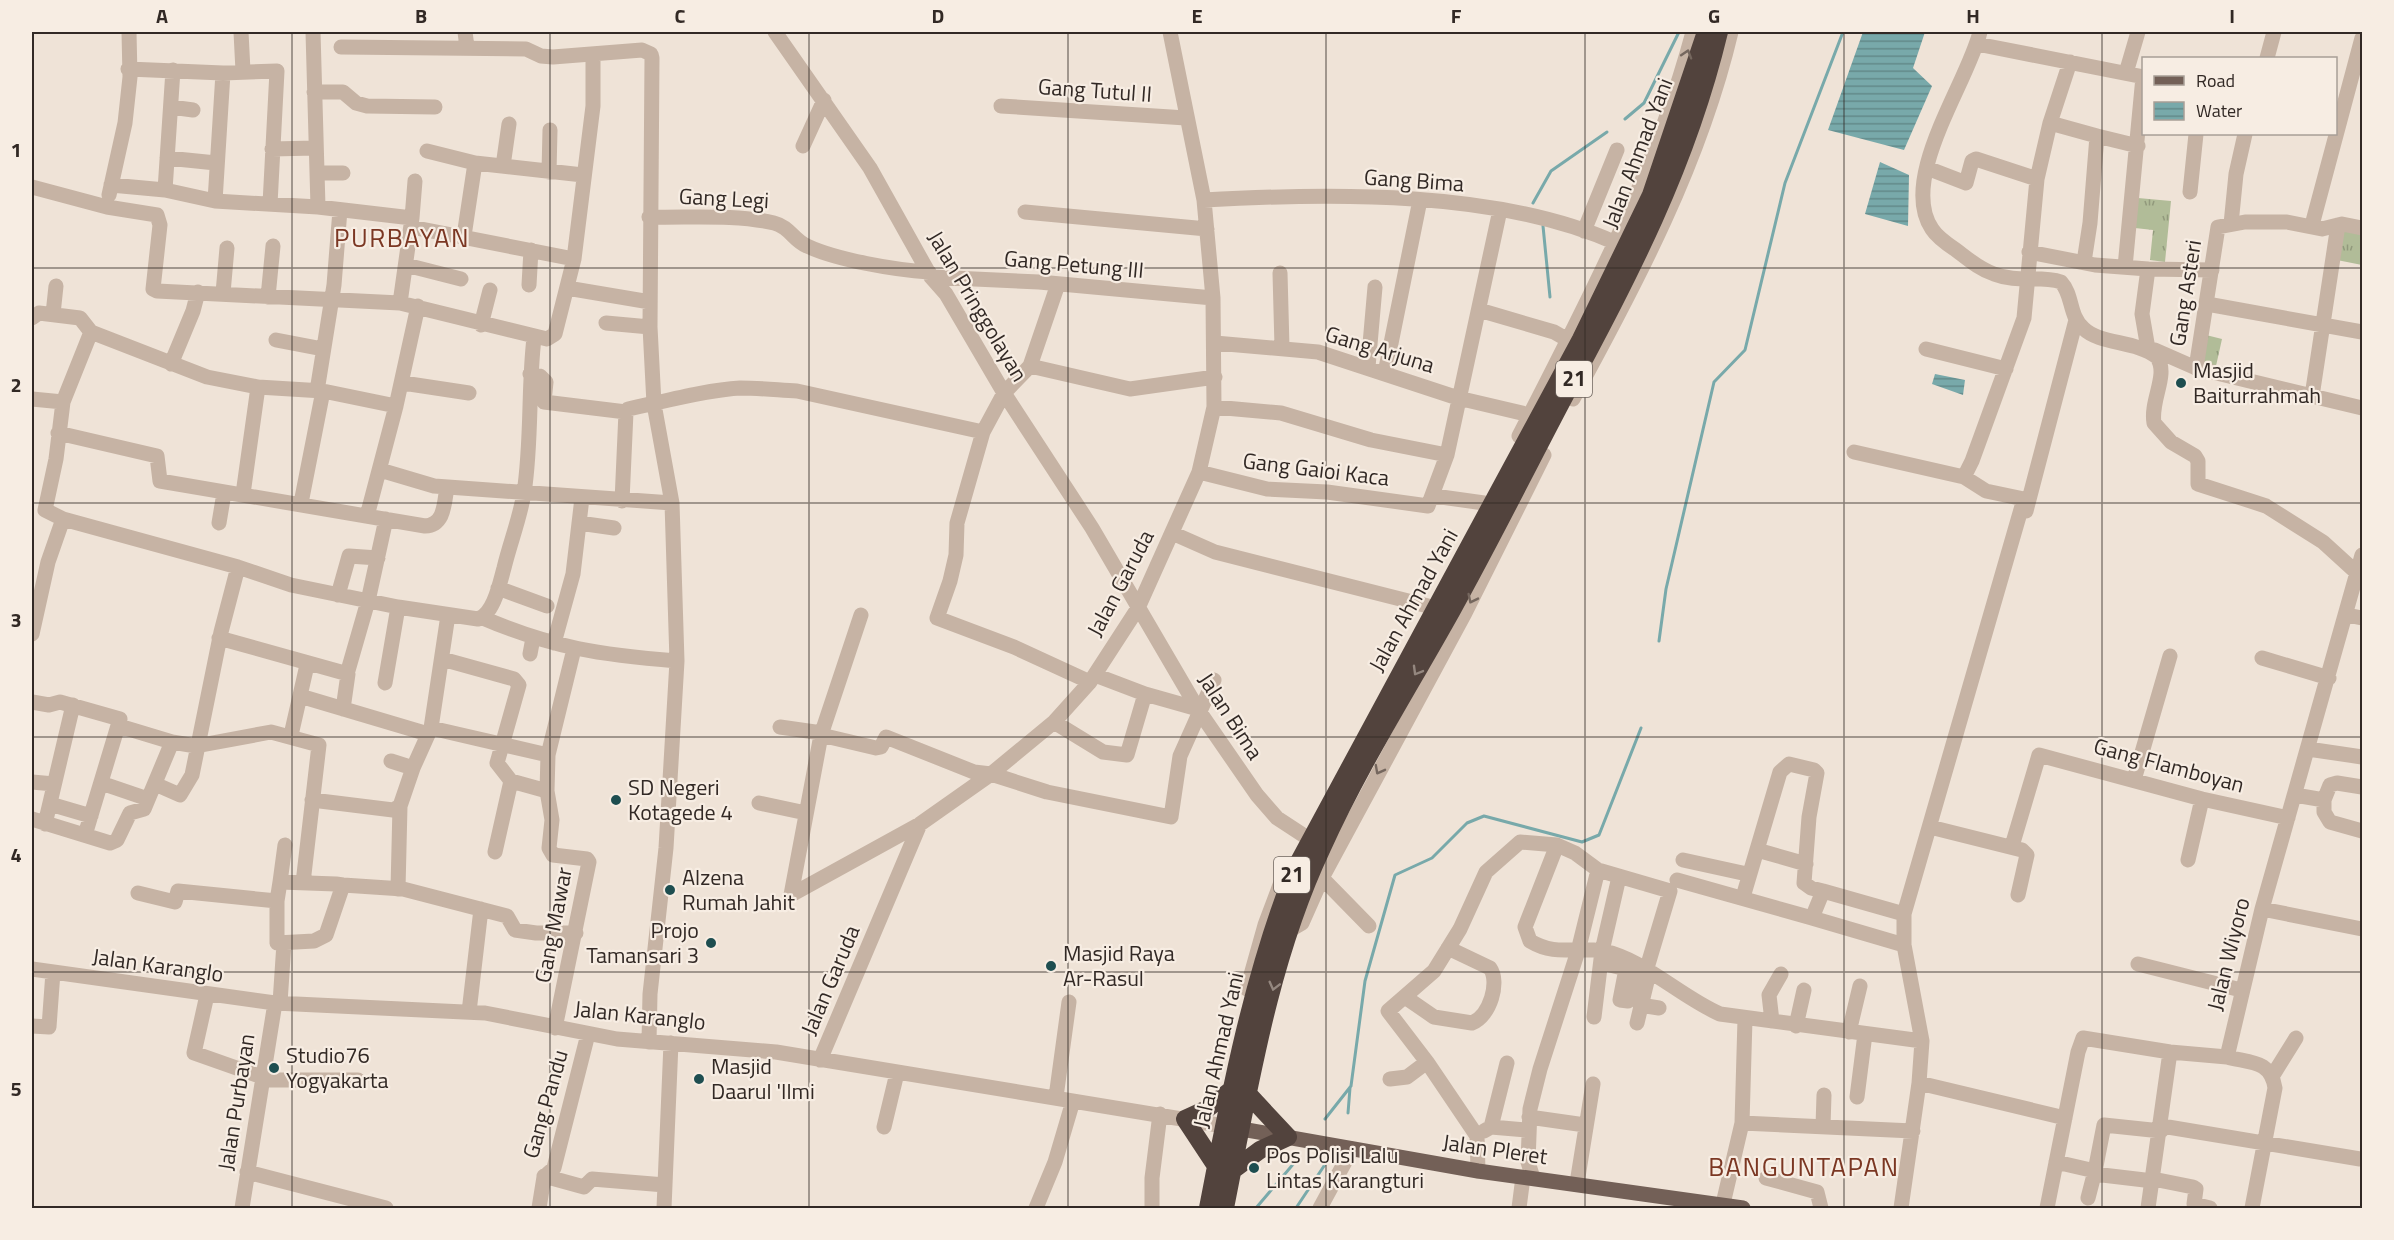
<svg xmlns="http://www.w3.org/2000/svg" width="2394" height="1240" font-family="'Titillium Web',sans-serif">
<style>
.grass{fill:url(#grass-tufts)}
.water{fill:url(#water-rules)}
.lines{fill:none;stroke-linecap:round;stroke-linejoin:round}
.stream{stroke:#78a9aa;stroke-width:3}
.minor{stroke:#c6b3a4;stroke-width:15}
.major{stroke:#736057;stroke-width:15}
.highway{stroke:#52433d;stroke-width:18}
.oneway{stroke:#75675e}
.oneway2{stroke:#94877f}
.grid{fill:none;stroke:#322925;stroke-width:1.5;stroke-opacity:0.55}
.poi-dot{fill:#1e4e50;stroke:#f7ede3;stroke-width:2}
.labels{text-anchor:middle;stroke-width:4.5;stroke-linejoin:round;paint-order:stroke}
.shield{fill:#f7ede3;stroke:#6d645e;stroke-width:1.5}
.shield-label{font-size:21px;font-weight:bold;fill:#322925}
.street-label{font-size:22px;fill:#322925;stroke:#f7ede3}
.poi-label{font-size:22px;fill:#322925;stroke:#f7ede3;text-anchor:start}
.quarter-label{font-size:26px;letter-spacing:1.5px;fill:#7b3723;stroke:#f7ede3}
.neatline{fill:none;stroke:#322925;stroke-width:2}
.grid-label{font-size:20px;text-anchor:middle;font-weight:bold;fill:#322925}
</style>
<defs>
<pattern id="grass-tufts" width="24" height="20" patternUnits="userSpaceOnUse" patternTransform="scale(1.5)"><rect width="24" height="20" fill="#b1bc98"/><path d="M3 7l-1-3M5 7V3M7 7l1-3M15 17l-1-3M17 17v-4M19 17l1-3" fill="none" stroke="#91997c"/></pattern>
<pattern id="water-rules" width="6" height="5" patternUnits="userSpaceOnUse" patternTransform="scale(1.5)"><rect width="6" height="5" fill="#78a9aa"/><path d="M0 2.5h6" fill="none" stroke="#638a8a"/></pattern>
</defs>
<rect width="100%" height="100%" fill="#efe3d7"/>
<path class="grass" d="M2138,198L2171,201L2165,262L2150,260L2153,230L2135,228Z
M2342,231L2362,232V265L2337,260Z
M2206,335L2222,339L2216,366L2200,363Z"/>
<path class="water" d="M1863,32H1925L1913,68L1932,86L1904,150L1828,130Z
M1880,162L1909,175L1908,226L1865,214Z
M1935,374L1965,380L1963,395L1932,384Z"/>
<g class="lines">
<path class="stream" d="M1625,119L1644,103L1679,32
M1533,203L1551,171L1607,132
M1543,226L1550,297
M1659,641L1666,589L1714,382L1745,350L1785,183L1843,32
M1348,1113L1350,1088
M1325,1119L1351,1086L1365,981L1395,875L1432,858L1467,823L1484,816L1582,842L1599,835L1641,728
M1256,1208L1295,1162
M1296,1208L1326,1163"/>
<path class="minor" d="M241,32L243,71
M313,32L318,207
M465,32L467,47
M775,32L870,168L931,277L946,294L1004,393L1092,528L1199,711L1257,795L1277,818L1303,835
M1980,32C1968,82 1898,179 1932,229C1937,237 1947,244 1956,250C1968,259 1979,269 1994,274C2017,283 2041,275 2061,282C2073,295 2069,316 2083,328C2100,345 2135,340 2157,357C2169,375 2150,400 2154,423L2171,442L2195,456L2198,461V484L2266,506L2323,542L2357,573
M1977,44L2144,77
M341,47L526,49L541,56L553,57L642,50L651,54L652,58L650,327L654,404L672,503L677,661L666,848L650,994L649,1042
M2267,58L2274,32
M128,69L223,73L277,71L270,204
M2126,73L2138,32
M314,92H343L356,103L367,106L435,107
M1001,106L1186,118
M171,107L193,110
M2050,123L2097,136
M803,146L824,100
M272,149L315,148
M427,151L475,163L583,175
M167,158L216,163
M503,166L509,124
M1927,168L1966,183L1972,161L1976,159L2037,179
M549,172L550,130
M317,173H343
M111,185L165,190L215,201L318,207L412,218L400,303
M32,187L107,207L157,215L160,225L153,289L157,291L400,303L547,339L555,334L574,259L593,106V54
M165,190L173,70
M2190,192L2196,134
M109,195L125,123L130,77L129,32
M1204,200C1331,193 1499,190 1616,243
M215,201L223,73
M1025,212L1207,229
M649,217C689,218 735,214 774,223C790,227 793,240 807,246C837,260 895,270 929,272
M412,218L415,181
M2231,224L2236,174L2245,134
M2312,225L2362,38
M411,227L574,259
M1584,231L1617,150
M464,236L475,163
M2029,252L2095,265L2148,269L2142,314L2147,343L2145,348
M2084,262L2090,223L2097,136L2138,146
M406,265L461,279
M2125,267L2143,77
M2148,269L2212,270
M1280,273L1282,347
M931,277L1039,282L1213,298
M1058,284L1030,366L1004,393L983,432L957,523L956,555L950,581L937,618L1014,647L1090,682
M529,285L531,250
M567,288L650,302
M223,293L227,248
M268,297L273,246
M2207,304L2362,332
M1479,310L1554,332L1568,340
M53,314L56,286
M32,318L39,313L80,318L91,332
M606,323L650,327
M481,325L490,290
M91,332L63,402L56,459L45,510L63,519L238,567L291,585L398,607L478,619C494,614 500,582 504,568C510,543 520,518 524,493C532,441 528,389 534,338
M91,332L207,377L258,387L323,391L396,406L418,306
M276,340L323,349
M1215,343L1318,352L1458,398L1530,415
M1926,349L2006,369
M2155,350L2196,368L2362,408
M171,364L193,311L198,292
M1030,366L1130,389L1215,377
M1368,367L1375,287
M2196,368L2218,227L2245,222H2287L2322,229L2342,224L2362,228
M1385,373L1420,200
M530,374L540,376L546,382L544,402L626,412
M403,383L469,393
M317,391L334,285L340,210
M2312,396L2338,225
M32,399L63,402
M1573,399C1637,282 1700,163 1731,32
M1214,407L1281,413L1371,440L1447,455
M58,433L157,456L160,481L425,526C445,525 444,503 447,487
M1519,436C1586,305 1655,175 1693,32
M1854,452L1964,477L1972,461L2024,318L2037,179L2050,123L2070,62
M380,470L434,486L672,503
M1199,472L1267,489L1327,492L1428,506L1447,455L1500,210
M243,494L258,387
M1434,496L1484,503
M622,501L626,412L628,409C662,402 705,390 740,388C759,388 778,390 797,391L983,432
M301,503L323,391
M2026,511L2076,320
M367,516L396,406
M219,523L224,493
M579,523L614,528
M1172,533L1215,552L1428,606
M498,588L547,606
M338,595L349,556L378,558
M2347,615L2362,618
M483,618C553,648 601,655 677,661
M32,634L48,562L63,519
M219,638L348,674L343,709
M554,643L573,574L582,498
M530,654L533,638
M2262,658L2329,678
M442,659L514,679L519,685L497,763L511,781L495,852
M347,674L368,601L386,519
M1095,675L1145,694L1198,709
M385,683L398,607
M300,696L428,734
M32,702L49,705L60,702L120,719L85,835
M1054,722L1103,752L1127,755L1145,694
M780,727L822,733
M431,728L548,755
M291,735L307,665
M821,735L876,748L881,747L886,737L974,772L991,774L1047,792L1171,817L1180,756L1214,680
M172,742L196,746L271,732L319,745L303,883
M2308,749L2362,757
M391,761L413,768
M2134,780L2170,656
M511,781L547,791
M32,782L54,784
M101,783L148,799
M155,784L180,795L192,775L221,632L238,567
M2295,795L2324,800V812L2330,822L2362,831
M312,800L393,810L400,806
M2324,800L2330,785L2337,783L2362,787
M759,803L806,813
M50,804L91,816
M32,819L110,843L117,840L130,813L144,809L172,742L119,726
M45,824L73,705
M1930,827L2022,850L2027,855L2018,895
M1557,845L1525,927L1530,941C1557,957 1574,946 1602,951C1642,958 1682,998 1720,1014L1922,1041
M2012,846L2039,755L2202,799L2288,818
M1757,850L1806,864
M1683,860L1747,874
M2188,860L2202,799
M1322,878L1369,926
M1677,880L1812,918L1823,891L1904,914
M280,882L285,845
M343,885L326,935L314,941L277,943V901L280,882L336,884L343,885L403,889L507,916L515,930L536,933H576
M398,889L400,806L413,768L431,728L448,615
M138,893L175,902L178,891L277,901
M791,895L821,735L861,615
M791,895L920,824
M1743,897L1780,772L1789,764L1814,770L1817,773L1809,817L1804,883L1811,888L1823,891
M2262,909L2362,929
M1812,918L1904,945
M1290,930L1302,923L1322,878L1465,613L1544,455
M2138,964L2241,990
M1610,965L1626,969L1620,1000L1628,1001L1637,965
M32,969L275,1003L485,1013L617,1039L776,1052L1224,1126
M1247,989L1265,925L1286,869
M207,995L194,1053L262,1077
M1405,997L1434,1017L1472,1023C1490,1016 1500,982 1490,968L1448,948
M280,1003L284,943
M1640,1005L1659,1008
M469,1012L481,909
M1594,1017L1602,951L1619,877
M1772,1021L1769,995L1781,974
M1637,1023L1649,973
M32,1026L49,1027L53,972
M1796,1026L1804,990
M555,1028L589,862L587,859L553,855L549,848L552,820L547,791L548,755L574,649
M1849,1032L1860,986
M2227,1057C2250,1063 2271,1060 2275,1088L2252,1208
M820,1060L920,824L991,774L1054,722L1090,682L1138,608L1199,472L1214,407L1213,298L1204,200L1170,32
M2273,1075L2296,1038
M1390,1079L1407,1077L1427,1062
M262,1080H358
M1919,1083L2065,1118
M1056,1097L1069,1002
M1857,1097L1865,1034
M1529,1117L1585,1125
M1742,1123L1913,1131
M1823,1126L1824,1095
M2162,1126L2360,1159
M884,1127L897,1073
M1491,1127L1507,1063
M1484,1131L1491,1127L1527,1130
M2056,1162L2095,1171L2104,1125L2161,1131
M1478,1171L1477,1136L1427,1062L1388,1011L1434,971L1460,929L1486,872L1520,842L1557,845L1575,853L1598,870L1670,891L1646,971
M247,1172L386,1208
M2094,1174L2153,1181
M544,1176L584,1187L592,1179L665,1185
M1533,1178L1528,1162L1530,1109L1540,1069L1578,951L1598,870
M1766,1178L1817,1192L1821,1208
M2153,1179L2193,1187L2196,1189L2194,1204L2210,1208
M1577,1183L1593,1084
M2088,1198L2095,1171
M242,1208L275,1003
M539,1208L544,1177L554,1168L588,1034
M664,1208L671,1043
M1036,1208L1055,1162L1073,1101
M1152,1208V1178L1160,1114
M1320,1208L1352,1149
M1519,1208L1523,1177
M1722,1208L1742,1123L1745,1019
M1901,1208L1919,1083L1922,1041L1904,945V914L2024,499L1986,491L1964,477
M2047,1208L2078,1052L2083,1038L2170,1052L2227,1057L2262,909L2362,555
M2148,1208L2170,1052"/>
<path class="major" d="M1230,1127L1478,1171L1743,1208"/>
<path class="highway" d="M1216,1166L1185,1119L1207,1109L1231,1090
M1233,1170L1260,1150L1288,1137L1248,1094
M1208,1208C1230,1094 1252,978 1295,869L1581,339L1651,195L1706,32
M1225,1208C1249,1088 1269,960 1322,848C1359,766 1408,689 1452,610C1491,540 1526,469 1563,399C1629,275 1686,169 1719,32"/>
</g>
<defs><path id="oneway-chevron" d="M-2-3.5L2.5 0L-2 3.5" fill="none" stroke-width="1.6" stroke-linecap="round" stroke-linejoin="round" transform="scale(1.5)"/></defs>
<g class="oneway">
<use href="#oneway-chevron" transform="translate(1687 54) rotate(-73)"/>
<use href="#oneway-chevron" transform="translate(1472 599) rotate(116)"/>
<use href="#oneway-chevron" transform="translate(1379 770) rotate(118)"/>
</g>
<g class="oneway2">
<use href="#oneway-chevron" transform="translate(1417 671) rotate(120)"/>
<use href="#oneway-chevron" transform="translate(1274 986) rotate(104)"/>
</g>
<path class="grid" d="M292,32V1208M550,32V1208M809,32V1208M1068,32V1208M1326,32V1208M1585,32V1208M1844,32V1208M2102,32V1208M32,268H2362M32,503H2362M32,737H2362M32,972H2362"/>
<g class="poi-dot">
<circle cx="2181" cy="383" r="6"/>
<circle cx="616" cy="800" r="6"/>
<circle cx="670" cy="890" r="6"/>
<circle cx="711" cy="943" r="6"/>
<circle cx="1051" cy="966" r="6"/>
<circle cx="274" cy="1068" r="6"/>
<circle cx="699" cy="1079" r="6"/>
<circle cx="1254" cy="1168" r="6"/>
</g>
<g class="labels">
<g class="shield">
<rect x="1556" y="361" width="36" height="36" rx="4.5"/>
<rect x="1274" y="857" width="36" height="36" rx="4.5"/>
</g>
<g class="shield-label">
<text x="1574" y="386">21</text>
<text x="1292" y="882">21</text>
</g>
<g class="street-label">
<text transform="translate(1095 90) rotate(4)" y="8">Gang Tutul II</text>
<text transform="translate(1637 153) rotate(-69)" y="8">Jalan Ahmad Yani</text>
<text transform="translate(1414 180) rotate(4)" y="8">Gang Bima</text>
<text transform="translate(724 198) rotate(3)" y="8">Gang Legi</text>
<text transform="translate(1074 264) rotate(5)" y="8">Gang Petung III</text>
<text transform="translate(2185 293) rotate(-81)" y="8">Gang Asteri</text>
<text transform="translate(978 306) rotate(59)" y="8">Jalan Pringgolayan</text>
<text transform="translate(1380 349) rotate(17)" y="8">Gang Arjuna</text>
<text transform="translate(1316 469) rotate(7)" y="8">Gang Gaioi Kaca</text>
<text transform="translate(1120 583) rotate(-62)" y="8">Jalan Garuda</text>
<text transform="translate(1413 600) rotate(-61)" y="8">Jalan Ahmad Yani</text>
<text transform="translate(1231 716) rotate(57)" y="8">Jalan Bima</text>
<text transform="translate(2169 765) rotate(15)" y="8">Gang Flamboyan</text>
<text transform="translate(553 925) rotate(-79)" y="8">Gang Mawar</text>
<text transform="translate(2228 954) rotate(-76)" y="8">Jalan Wiyoro</text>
<text transform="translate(158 965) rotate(8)" y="8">Jalan Karanglo</text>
<text transform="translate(830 980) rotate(-67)" y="8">Jalan Garuda</text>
<text transform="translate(640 1015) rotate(6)" y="8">Jalan Karanglo</text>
<text transform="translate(1218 1050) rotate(-77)" y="8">Jalan Ahmad Yani</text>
<text transform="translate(236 1102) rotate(-81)" y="8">Jalan Purbayan</text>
<text transform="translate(545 1104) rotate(-74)" y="8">Gang Pandu</text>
<text transform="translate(1495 1149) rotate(8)" y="8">Jalan Pleret</text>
</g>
<g class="poi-label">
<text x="2193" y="378">Masjid<tspan x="2193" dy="25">Baiturrahmah</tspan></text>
<text x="628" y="795">SD Negeri<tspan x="628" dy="25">Kotagede 4</tspan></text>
<text x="682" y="885">Alzena<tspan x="682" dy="25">Rumah Jahit</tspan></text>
<text x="699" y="938" text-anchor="end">Projo<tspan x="699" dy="25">Tamansari 3</tspan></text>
<text x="1063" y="961">Masjid Raya<tspan x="1063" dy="25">Ar-Rasul</tspan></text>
<text x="286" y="1063">Studio76<tspan x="286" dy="25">Yogyakarta</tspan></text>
<text x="711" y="1074">Masjid<tspan x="711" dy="25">Daarul 'Ilmi</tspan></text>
<text x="1266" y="1163">Pos Polisi Lalu<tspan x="1266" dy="25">Lintas Karangturi</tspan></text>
</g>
<g class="quarter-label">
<text x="402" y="247">PURBAYAN</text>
<text x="1804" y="1176">BANGUNTAPAN</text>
</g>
</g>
<rect width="2394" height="1240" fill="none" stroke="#f7ede3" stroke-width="66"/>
<rect x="2142" y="57" width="195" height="78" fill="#f7ede3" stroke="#a89f97" stroke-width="1.5"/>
<rect x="2154" y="76" width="30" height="9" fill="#736057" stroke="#a89f97" stroke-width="1.5"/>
<text x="2196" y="87" font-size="18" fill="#322925">Road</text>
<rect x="2154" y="102" width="30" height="18" fill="url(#water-rules)" stroke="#a89f97" stroke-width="1.5"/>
<text x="2196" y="117" font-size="18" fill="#322925">Water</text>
<rect x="33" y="33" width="2328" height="1174" class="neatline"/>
<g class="grid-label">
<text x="162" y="23">A</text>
<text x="421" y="23">B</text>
<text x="680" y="23">C</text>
<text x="938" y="23">D</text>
<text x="1197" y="23">E</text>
<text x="1456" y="23">F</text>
<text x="1714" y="23">G</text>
<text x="1973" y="23">H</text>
<text x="2232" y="23">I</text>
<text x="16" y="157">1</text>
<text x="16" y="392">2</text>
<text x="16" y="627">3</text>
<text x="16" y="862">4</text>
<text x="16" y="1096">5</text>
</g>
</svg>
